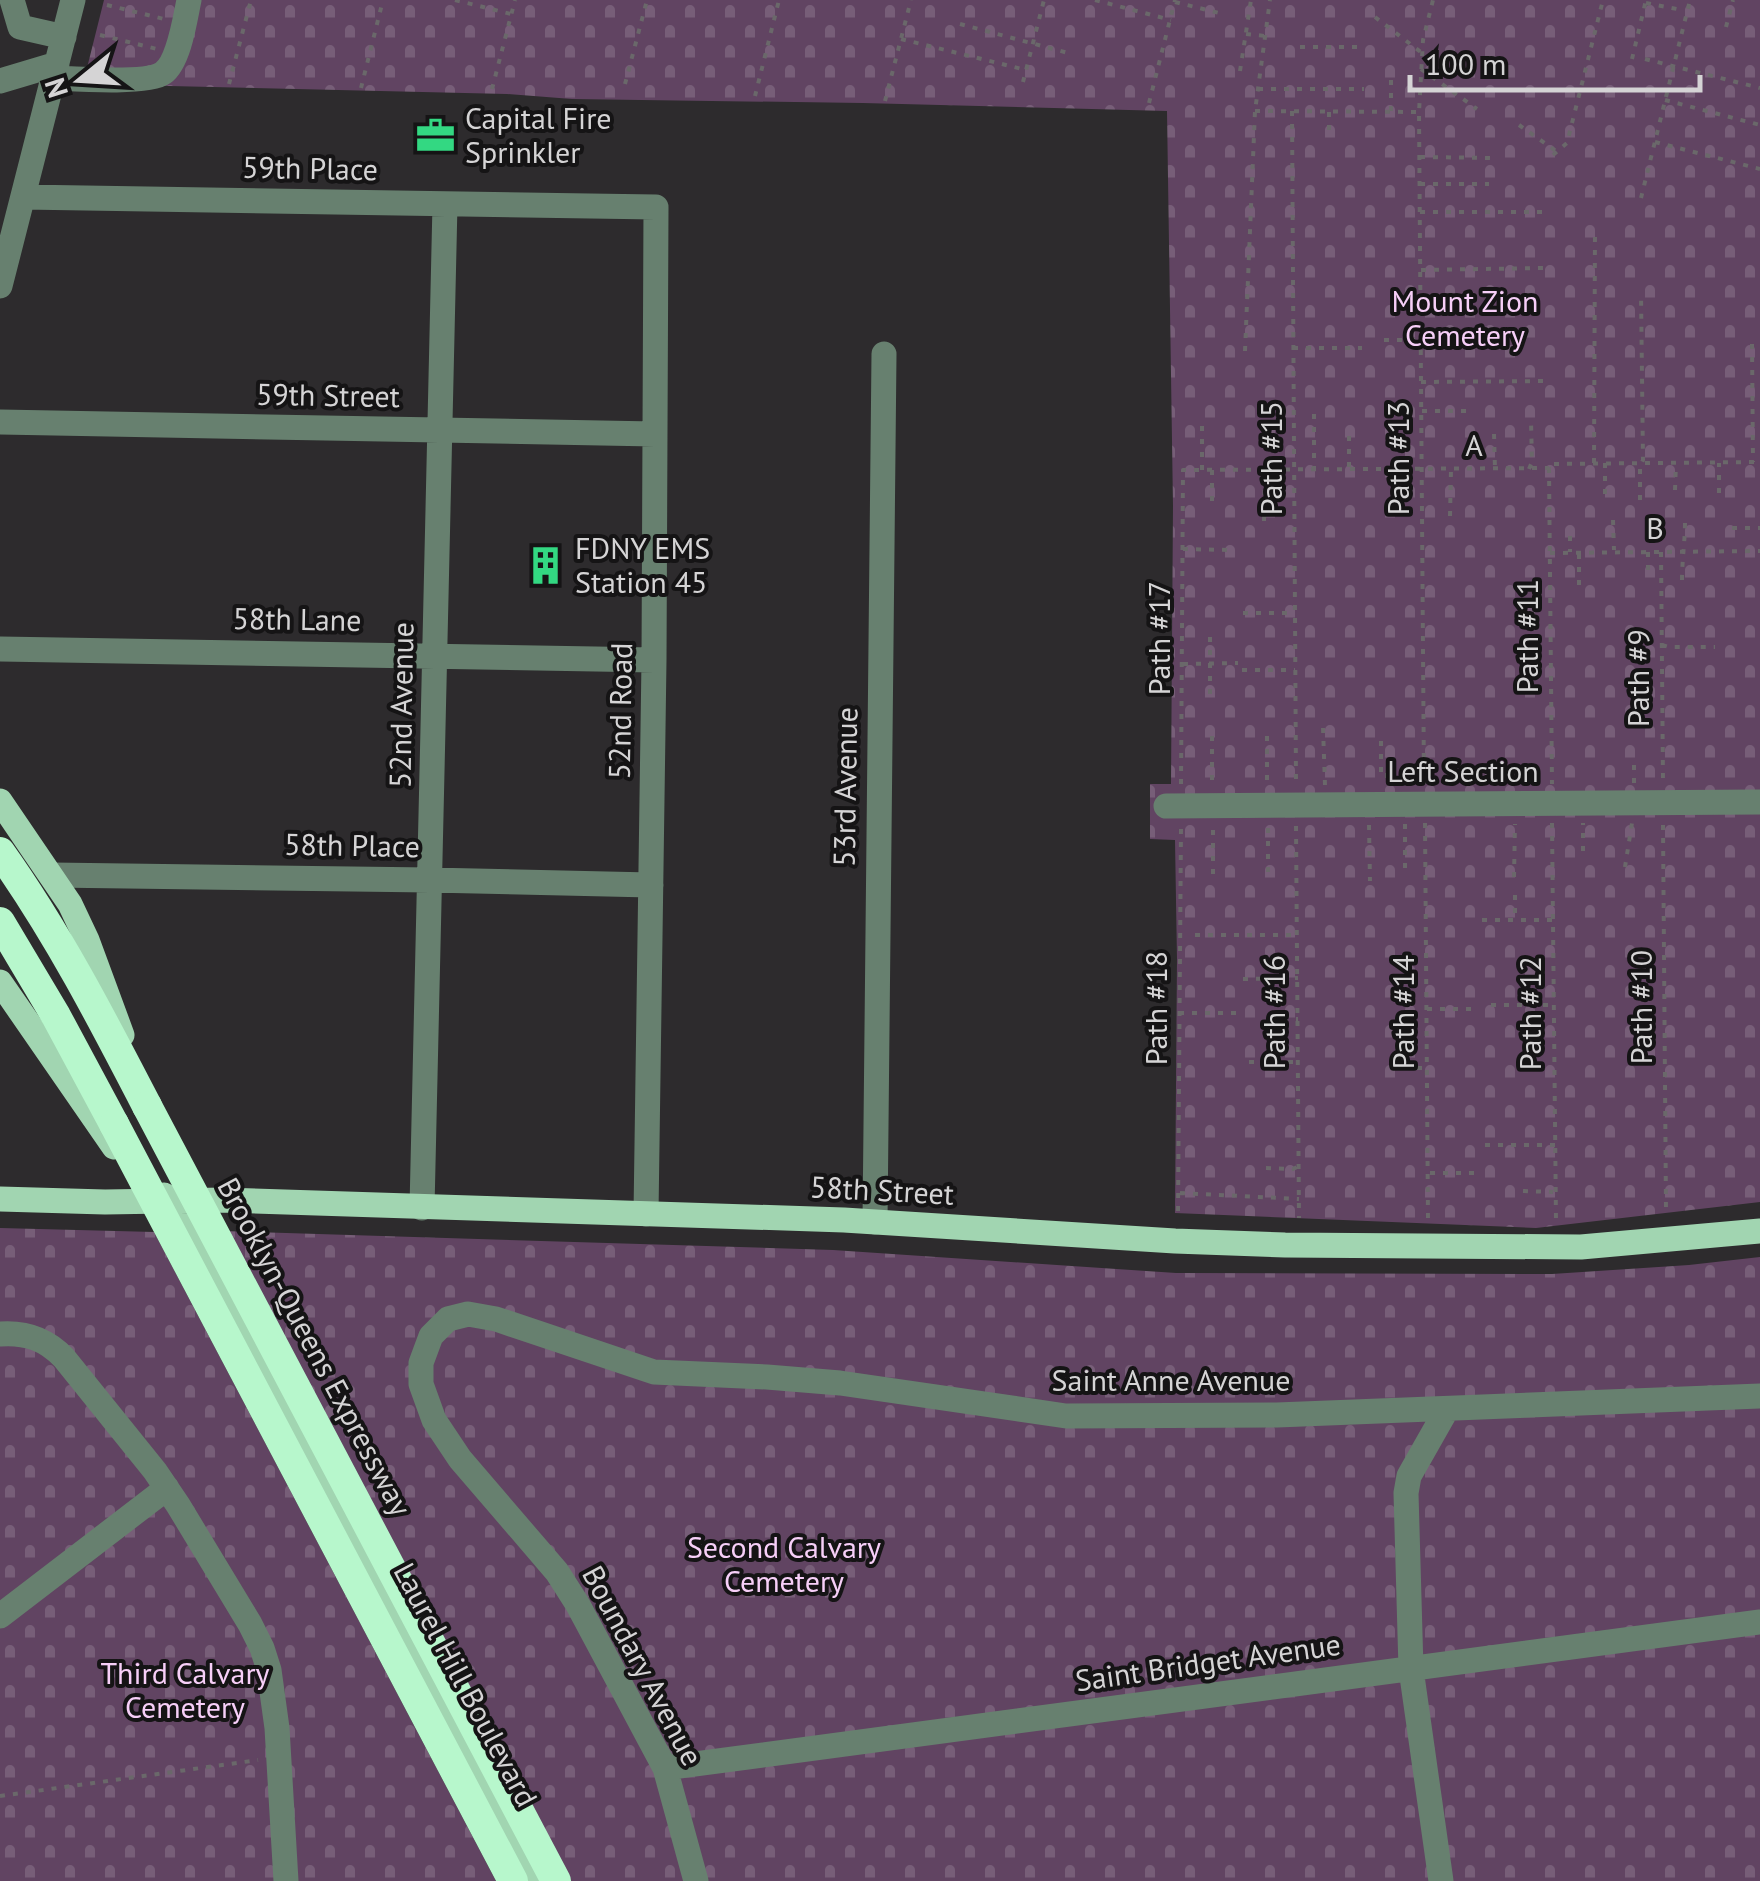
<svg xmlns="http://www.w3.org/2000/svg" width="1760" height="1881" font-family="'PT Sans',sans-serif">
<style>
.cemetery{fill:url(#cemetery-stones)}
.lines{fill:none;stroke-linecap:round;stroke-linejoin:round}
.path{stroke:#6a686a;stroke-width:4;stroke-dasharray:5 8;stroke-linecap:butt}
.minor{stroke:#67806f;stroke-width:25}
.major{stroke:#a1d5b1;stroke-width:25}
.highway{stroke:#b7f7cc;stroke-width:30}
.highway-bridge{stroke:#b7f7cc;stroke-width:30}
.labels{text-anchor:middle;stroke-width:8;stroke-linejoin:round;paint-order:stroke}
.poi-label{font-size:30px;fill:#d5d4d5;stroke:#151415;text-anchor:start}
.street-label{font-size:30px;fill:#d5d4d5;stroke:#151415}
.park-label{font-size:30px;fill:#f7cff8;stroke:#151415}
</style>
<defs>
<pattern id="cemetery-stones" width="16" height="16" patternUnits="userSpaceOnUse" patternTransform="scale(2.5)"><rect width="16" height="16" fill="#614462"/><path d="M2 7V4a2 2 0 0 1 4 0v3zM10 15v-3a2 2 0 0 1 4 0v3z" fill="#775e78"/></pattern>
</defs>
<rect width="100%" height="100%" fill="#2d2b2d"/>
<path class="cemetery" d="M104,0H1760V1202L1536,1228L1175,1213L1177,959L1175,840L1150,839V784H1171L1173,506L1167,111L863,103L572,99L507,94L83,84Z
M0,1228L154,1232L496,1881H0Z
M222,1231L833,1250L1176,1273L1552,1274L1689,1265L1760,1257V1881H567Z"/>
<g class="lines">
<path class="path" d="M455,0L511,14
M1095,0L1171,20
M1175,2L1223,14
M1646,3L1677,9
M107,5L164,19
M1375,17L1422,53
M960,24L1072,54
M1726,27L1733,0
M1246,34L1265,36
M100,35L157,49
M901,39L1026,70
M1300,47H1363
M1632,59L1646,0
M1645,59L1760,88
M1421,69L1477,109
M1240,71L1251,0
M1023,82L1044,0
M229,84L251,0
M625,84L647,0
M361,88L383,0
M492,89L515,0
M1258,89H1364
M755,96L779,0
M1665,100L1760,125
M885,101L911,0
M1149,103L1175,0
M1255,111L1419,112
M1292,111L1296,782
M1391,111V76
M1329,112V136
M1519,125L1556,151
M1655,142L1760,169
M1553,155L1567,143L1603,0
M1420,157L1491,158
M1420,184H1489
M1641,198L1690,0
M1420,212H1543
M1421,270L1545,268
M1384,340H1419
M1752,344L1753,462
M1293,348H1362
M1245,351L1255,111L1270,0
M1421,382L1546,381
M1422,411H1471
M1314,414V469
M1494,434L1495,469
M1349,436V469
M1594,463L1595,231
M1605,463V498
M1549,468L1552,784
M1529,469L1532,462L1531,420
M1202,470V420
M1675,490L1676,464
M1719,493V463
M1640,500V466L1643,460L1641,293
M1212,501V470
M1450,516L1451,470
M1613,520L1614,550
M1264,521L1265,471
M1732,528H1760
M1570,536V552
M1183,549L1229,550
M1648,552V577
M1661,552L1663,780
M1550,553L1760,551
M1579,554V589
M1682,580C1682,560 1685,542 1685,522
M1243,613H1293
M1210,637V696
M1662,645L1669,647H1715
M1183,664L1238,663
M1242,670H1295
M1323,728L1325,785
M1212,736V785
M1267,736V783
M1381,741V773L1387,772V785
M1497,763V784
M1634,765V783
M1181,784L1183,470L1549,468V464L1760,462
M1424,784L1419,112L1423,40L1433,0
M1532,784V762
M1425,823L1428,1219
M1552,823L1556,1221
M1405,824V873
M1369,825L1370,881
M1663,825L1666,1210
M1296,826L1299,1218
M1268,828V878
M1213,830V880
M1583,851V823
M1625,867L1632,823
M1514,877L1515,824
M1515,895V920
M1482,920H1552
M1195,935H1296
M1243,979L1298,978
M1491,1005H1554
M1427,1009H1473
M1179,1013H1240
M1270,1019H1298
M1249,1062H1298
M1404,1068H1424
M1485,1145H1555
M1266,1168L1293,1169L1299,1166
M1430,1173H1480
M1523,1191L1553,1192
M1180,1193L1299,1199
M1178,1211L1181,829
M0,1796L258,1760"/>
<path class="minor" d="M12,0L20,27L64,37
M54,78C75,79 148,84 163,73C179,62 185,19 189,0
M0,81L57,64
M23,197L656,207L654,660L646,1214
M0,286L73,0
M0,422L655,434
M0,649L654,660
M1166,806L1760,802
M52,875L430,880L651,885
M422,1208L445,204
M875,1222L884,354
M0,1334C26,1332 46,1339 64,1358L155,1471L178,1505L250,1624L262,1648L269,1670L277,1728L286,1881
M0,1616L167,1488
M665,1768L1760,1622
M696,1881L665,1768L578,1605L557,1572L460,1459L434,1420L421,1384V1363L431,1336L448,1319L468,1314L496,1319L654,1372L767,1377L840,1383L1066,1416L1277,1415L1760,1396
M1441,1881L1411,1669L1406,1493L1409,1476L1447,1409"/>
<path class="major" d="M0,801L70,904L87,940L122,1035
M0,982L114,1147
M164,1195L173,1201L532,1881
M0,1199L105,1202L224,1200L844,1220L1175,1241L1285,1245L1581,1247L1760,1231"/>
<path class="highway" d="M0,852C57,932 102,1019 147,1106
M0,922L56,1016L114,1124"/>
<path class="highway-bridge" d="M147,1106L556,1881
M114,1124L513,1881"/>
</g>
<defs>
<symbol id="office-bare" viewBox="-9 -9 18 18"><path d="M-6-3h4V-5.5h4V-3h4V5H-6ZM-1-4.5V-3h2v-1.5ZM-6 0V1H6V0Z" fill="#33d882" stroke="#151415" stroke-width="2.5" paint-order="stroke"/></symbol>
<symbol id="building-bare" viewBox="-9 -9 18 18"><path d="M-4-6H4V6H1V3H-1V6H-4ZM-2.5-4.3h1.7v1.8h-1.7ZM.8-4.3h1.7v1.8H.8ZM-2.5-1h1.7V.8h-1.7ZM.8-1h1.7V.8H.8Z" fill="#33d882" stroke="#151415" stroke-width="2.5" paint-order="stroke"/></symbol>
</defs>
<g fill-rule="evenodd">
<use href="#office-bare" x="408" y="108" width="55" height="55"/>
<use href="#building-bare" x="518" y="538" width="55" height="55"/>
</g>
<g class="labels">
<g class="poi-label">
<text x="465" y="129">Capital Fire<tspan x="465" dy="34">Sprinkler</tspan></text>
<text x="575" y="559">FDNY EMS<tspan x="575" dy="34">Station 45</tspan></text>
</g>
<g class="street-label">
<text transform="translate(310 169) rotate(1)" y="10">59th Place</text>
<text transform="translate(328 396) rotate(1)" y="10">59th Street</text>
<text x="1474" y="456">A</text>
<text transform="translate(1272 458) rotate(-90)" y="10">Path #15</text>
<text transform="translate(1399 458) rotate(-90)" y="10">Path #13</text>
<text x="1655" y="539">B</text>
<text transform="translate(297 620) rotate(1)" y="10">58th Lane</text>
<text transform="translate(1528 636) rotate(-90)" y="10">Path #11</text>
<text transform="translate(1160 638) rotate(-90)" y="10">Path #17</text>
<text transform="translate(1639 678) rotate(-90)" y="10">Path #9</text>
<text transform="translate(402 705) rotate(-89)" y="10">52nd Avenue</text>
<text transform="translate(621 711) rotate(-89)" y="10">52nd Road</text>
<text x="1463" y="782">Left Section</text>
<text transform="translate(846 787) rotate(-89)" y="10">53rd Avenue</text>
<text transform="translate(352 846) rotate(1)" y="10">58th Place</text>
<text transform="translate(1642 1007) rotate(-90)" y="10">Path #10</text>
<text transform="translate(1157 1008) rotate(-90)" y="10">Path #18</text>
<text transform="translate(1275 1012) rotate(-90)" y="10">Path #16</text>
<text transform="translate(1404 1012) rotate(-90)" y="10">Path #14</text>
<text transform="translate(1531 1013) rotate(-90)" y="10">Path #12</text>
<text transform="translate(882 1191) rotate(3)" y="10">58th Street</text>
<text transform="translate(314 1347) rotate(62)" y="10">Brooklyn-Queens Expressway</text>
<text x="1171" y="1391">Saint Anne Avenue</text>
<text transform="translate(1208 1663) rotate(-8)" y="10">Saint Bridget Avenue</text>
<text transform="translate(642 1666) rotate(62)" y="10">Boundary Avenue</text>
<text transform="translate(465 1685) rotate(62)" y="10">Laurel Hill Boulevard</text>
</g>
<g class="park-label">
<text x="1465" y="312">Mount Zion<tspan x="1465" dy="34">Cemetery</tspan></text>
<text x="784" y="1558">Second Calvary<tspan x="784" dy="34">Cemetery</tspan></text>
<text x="185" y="1684">Third Calvary<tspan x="185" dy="34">Cemetery</tspan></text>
</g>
</g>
<g transform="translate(80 80) rotate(252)" stroke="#151415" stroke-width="8" paint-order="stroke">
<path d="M0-8L18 38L0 25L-18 38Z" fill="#d5d4d5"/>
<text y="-15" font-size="28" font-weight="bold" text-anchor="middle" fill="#d5d4d5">N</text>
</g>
<path d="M1410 75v15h290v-15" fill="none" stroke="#d5d4d5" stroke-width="5"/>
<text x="1425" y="75" font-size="30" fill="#d5d4d5" stroke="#151415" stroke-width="8" paint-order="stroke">100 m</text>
</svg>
